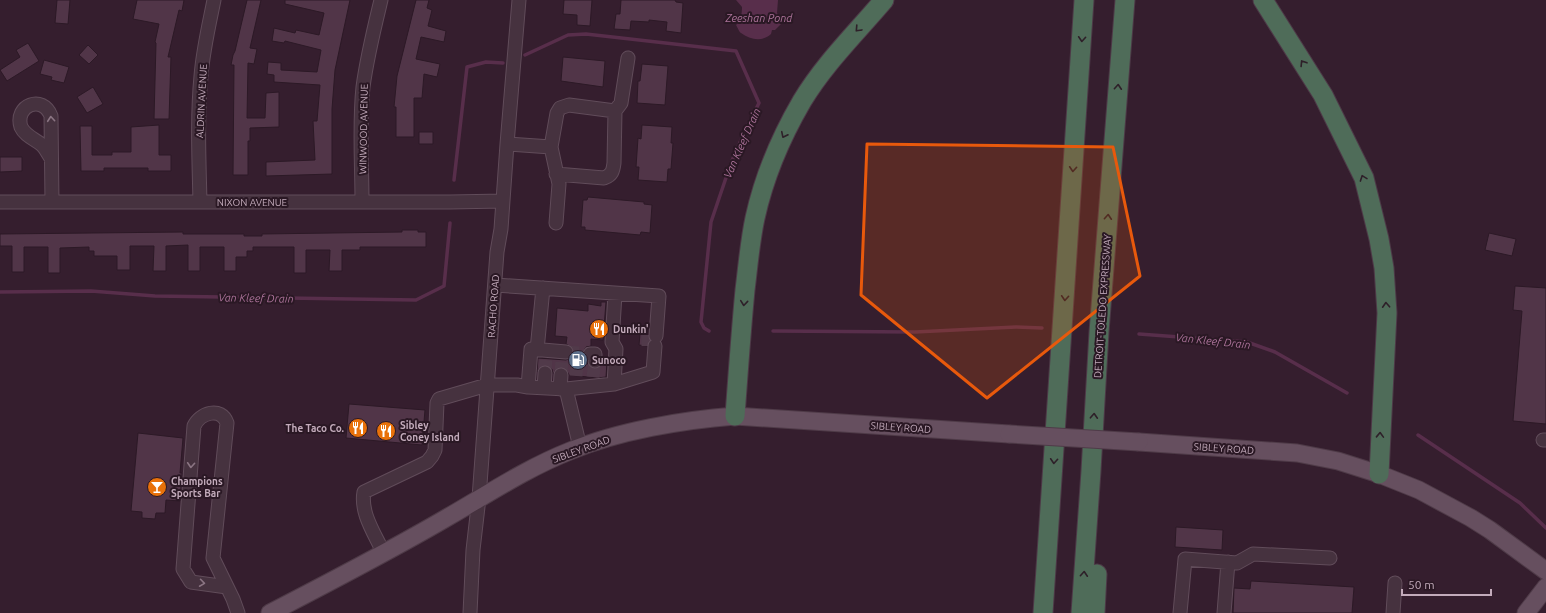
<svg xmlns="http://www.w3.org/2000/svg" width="1546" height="613" font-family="Ubuntu,sans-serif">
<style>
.water{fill:#582e4b}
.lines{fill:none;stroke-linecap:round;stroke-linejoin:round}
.stream{stroke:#582e4b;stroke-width:3.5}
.building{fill:#513548;stroke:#2c1926}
.minor-tunnel{stroke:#513a4a;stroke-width:13;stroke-dasharray:13 6;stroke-linecap:butt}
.minor-casing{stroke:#614c5a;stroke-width:15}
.major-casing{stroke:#4f3b48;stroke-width:19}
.highway-casing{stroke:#4d3947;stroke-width:21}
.minor{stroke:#46323f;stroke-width:13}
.major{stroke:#664f5f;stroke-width:17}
.highway{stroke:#4f6c59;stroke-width:19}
.major-bridge-casing{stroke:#4f3b48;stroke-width:19;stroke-linecap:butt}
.major-bridge{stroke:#664f5f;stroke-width:17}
.oneway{stroke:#2e2029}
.oneway2{stroke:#8b7583}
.marked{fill:#e8590c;fill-opacity:0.2;stroke:#e8590c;stroke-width:3;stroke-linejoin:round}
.labels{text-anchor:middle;stroke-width:4;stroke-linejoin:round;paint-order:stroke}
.street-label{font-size:10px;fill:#c3abbb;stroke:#2a1824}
.poi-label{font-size:10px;font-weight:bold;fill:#c3abbb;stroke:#2a1824;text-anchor:start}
.water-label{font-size:11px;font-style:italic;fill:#ac739a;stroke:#2a1824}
</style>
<rect width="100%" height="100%" fill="#351e2e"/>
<path class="water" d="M736,0H778L777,13L779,16H784L783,22L775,30H772L771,34C763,42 750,40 741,33C739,32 738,28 736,25C741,22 742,13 742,7Z"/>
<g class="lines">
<path class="stream" d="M525,55L568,35L586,34L736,51L759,103L745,131L731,163L711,222L701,322L704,328L709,331
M454,180L467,67L486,62L503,63
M0,292L91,291L155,296L416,300L444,286L450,223
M773,331L915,332L1016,327L1042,328
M1139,334L1247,342L1275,352L1347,393
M1418,435L1520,503L1546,528"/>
</g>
<path class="building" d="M57,0H70L68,24L55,23Z
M137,0H184L182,11L179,10L168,57H171L169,119H154L156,43L155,42L159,24L133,19Z
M247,0H261L250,48L257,49L254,64L248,63L247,118H265L266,93L279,92V127L250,128V141H248V175H233L234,65H231L233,55L235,51Z
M285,0H350L335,70L332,109V174L266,176V162L315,160L313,121H317L320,85L274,82V75L267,74L268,62L281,63V70L317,72L321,50L285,41L284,43L272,41L274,28L295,33L296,30L319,35L324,13L285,4Z
M416,0H429L427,8L432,10L428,26L446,31L444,42L421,37L416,59L440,64L437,77L424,74L422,98H414V137H396V107H394L397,76Z
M564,0H592L590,26L577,25V15L563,14Z
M621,0H675L676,2L683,3L681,33L666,31L667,22L649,20V22L631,21L630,30L614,29L616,14H620Z
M28,43L39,61L7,81L0,70L20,57L16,50Z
M88,45L98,55L89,64L79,55Z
M563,57L605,61L603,87L561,81Z
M44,60L69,67L64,83L51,80L52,77L40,74Z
M642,64L668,66L665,105L637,103L638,81H640Z
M93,87L103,104L87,113L77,97Z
M159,125V155H171V171H148V168H104V171H81L80,126H92V155H112V152H131V127Z
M642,125L672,127L671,143H673L671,169H668L667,182L638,180L639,167H636L638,138L641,139Z
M419,132H433V144H419Z
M0,157H22V171L0,172Z
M588,197L644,202V204L652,205L650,233L641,232L640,235L585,230V227H581L583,200H587Z
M402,230H418V232H426V247H360V250H342V271H329L330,250H306V273H294V247H253V251H247V257H236V271H224V247H200V271H188V245L166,246V271H153L154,246H130V270H117V256H94V251H89V247L60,248V273H48V247H24V272H12V246H0V234L183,232V234H244V236H262V234L402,232Z
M1489,233L1516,239L1512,256L1485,250Z
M1515,286L1546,288V424L1513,421L1522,311L1513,310Z
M601,302H606L603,340L591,339V346L586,347L582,354L583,358L591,368H599L603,361L607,362L606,377L597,378L569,375L566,369L561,367L557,368L553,374L552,369L546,365L541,366L537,372L538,358L566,360L572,357L574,353L573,348L566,344L567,337L555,336L557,308L588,311V304L601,306Z
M640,334L648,335L650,340L647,346L639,345Z
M349,404L425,410L422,445L346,438Z
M138,433L183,438L180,473H182L180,501L166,500L165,513H156L155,519L142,518V512L131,511Z
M1176,527L1223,530L1222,550L1175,547Z
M1251,581L1354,587L1352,613H1233L1234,588L1250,589Z"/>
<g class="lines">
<path class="minor-tunnel" d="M648,346V335
M566,352L590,354
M545,373L546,357
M561,375L562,358
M576,376L578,353
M593,377L595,361"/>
<defs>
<path id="minor" d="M507,144L551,147L559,184L556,223
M551,147L557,113L560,108L569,105L615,111L621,103L628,58
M51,158C48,154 46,149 42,145C35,139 25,136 21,127C14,105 43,94 51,116L52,202
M556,174L604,178C612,175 613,171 614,163L615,111
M0,202H450L503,201
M200,202C199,160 197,118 201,76C203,50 209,25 214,0
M362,202C362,164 359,124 363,87C367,57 374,29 381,0
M495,285L659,296L656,336
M537,350L543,288
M590,354H595V361
M614,384L616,349L612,342L615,294
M528,387L531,349L566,352
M544,388L545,373
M560,389L561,375
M566,389L580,447
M1543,440H1546
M383,552C375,534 360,513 364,492L427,462L432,456L435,450L437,403L439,399L487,385H517L528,387L566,389L614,384L653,372L655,346
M227,587L191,582L183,569L194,426C200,413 221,406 227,423L213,558L233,599L238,613
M470,613L473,550L479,498L497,252L501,229L507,144L519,0
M1180,613L1185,559L1237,563L1253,554L1330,558
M1224,613L1228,562
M1393,613L1395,583"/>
<path id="major" d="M1139,442L1297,453L1338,461L1379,474L1419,490L1471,518L1490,530L1546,571
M270,613C330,582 390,551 448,517C488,494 527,468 570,451C618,431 683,420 735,416L1009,434
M1526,613L1546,587"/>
<path id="highway" d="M1263,0L1323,95L1364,178L1379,239L1384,268L1387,313L1379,474
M735,416C738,374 741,332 745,290C748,266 750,241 755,218C764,177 781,137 802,101C825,63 856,33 884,0
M1043,613L1084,0
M1081,613L1091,471L1099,332L1125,0
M1095,613L1097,574"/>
</defs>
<use href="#minor" class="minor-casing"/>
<use href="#major" class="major-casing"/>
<use href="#highway" class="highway-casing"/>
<use href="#minor" class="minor"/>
<use href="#major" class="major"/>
<use href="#highway" class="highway"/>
<defs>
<path id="major-bridge" d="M1009,434L1139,442"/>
</defs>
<use href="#major-bridge" class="major-bridge-casing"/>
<use href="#major-bridge" class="major-bridge"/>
</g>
<defs><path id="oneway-chevron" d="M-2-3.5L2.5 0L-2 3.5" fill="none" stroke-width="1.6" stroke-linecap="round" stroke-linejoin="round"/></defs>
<g class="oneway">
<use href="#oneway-chevron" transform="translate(858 29) rotate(133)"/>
<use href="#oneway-chevron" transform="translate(1082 39) rotate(94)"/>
<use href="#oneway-chevron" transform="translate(1303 63) rotate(-122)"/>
<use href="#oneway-chevron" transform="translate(1118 87) rotate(-86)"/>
<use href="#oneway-chevron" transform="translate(784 135) rotate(116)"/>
<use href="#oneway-chevron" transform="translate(1073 169) rotate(94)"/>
<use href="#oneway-chevron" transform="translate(1363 178) rotate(-110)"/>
<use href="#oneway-chevron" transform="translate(1108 217) rotate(-86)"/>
<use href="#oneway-chevron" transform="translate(1065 298) rotate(94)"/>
<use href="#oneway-chevron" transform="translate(744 303) rotate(96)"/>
<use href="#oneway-chevron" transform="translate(1386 305) rotate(-93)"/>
<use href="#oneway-chevron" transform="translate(1094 416) rotate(-87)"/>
<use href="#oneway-chevron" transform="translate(1380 435) rotate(-88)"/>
<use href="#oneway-chevron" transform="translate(1054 461) rotate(94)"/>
<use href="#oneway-chevron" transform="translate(1084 574) rotate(-86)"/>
</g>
<g class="oneway2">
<use href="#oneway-chevron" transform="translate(51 119) rotate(-95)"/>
<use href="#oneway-chevron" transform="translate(191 465) rotate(94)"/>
<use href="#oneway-chevron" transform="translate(202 583) rotate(8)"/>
</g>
<path class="marked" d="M867,144L1113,147L1140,276L987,398L861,295Z"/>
<defs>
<symbol id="restaurant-disc" viewBox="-11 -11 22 22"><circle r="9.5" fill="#e8710a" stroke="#2a1824"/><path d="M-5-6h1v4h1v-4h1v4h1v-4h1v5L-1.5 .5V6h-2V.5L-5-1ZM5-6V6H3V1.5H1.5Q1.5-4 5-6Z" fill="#fff"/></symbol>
<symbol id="fuel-disc" viewBox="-11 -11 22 22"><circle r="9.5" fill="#5c6f8a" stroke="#2a1824"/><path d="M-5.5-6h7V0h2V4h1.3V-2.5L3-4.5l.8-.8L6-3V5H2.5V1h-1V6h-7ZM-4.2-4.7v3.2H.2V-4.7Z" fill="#fff"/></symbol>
<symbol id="bar-disc" viewBox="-11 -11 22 22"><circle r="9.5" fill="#e8710a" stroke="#2a1824"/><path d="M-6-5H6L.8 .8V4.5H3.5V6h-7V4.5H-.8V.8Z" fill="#fff"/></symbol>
</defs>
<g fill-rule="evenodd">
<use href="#restaurant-disc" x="588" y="318" width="22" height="22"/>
<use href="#fuel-disc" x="567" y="349" width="22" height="22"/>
<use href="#restaurant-disc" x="347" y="417" width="22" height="22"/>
<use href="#restaurant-disc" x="375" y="420" width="22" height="22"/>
<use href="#bar-disc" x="146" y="476" width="22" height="22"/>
</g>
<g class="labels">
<g class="street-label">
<text transform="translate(201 101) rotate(-87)" y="4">ALDRIN AVENUE</text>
<text transform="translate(363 129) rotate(-89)" y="4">WINWOOD AVENUE</text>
<text x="252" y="206">NIXON AVENUE</text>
<text transform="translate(493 306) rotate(-86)" y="4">RACHO ROAD</text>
<text transform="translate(1102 306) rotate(-86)" y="4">DETROIT-TOLEDO EXPRESSWAY</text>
<text transform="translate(901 427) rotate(4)" y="4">SIBLEY ROAD</text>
<text transform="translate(1224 448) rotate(4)" y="4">SIBLEY ROAD</text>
<text transform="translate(581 449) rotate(-20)" y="4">SIBLEY ROAD</text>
</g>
<g class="poi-label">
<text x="613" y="333">Dunkin'</text>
<text x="592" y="364">Sunoco</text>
<text x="400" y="429">Sibley<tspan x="400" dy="12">Coney Island</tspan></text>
<text x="344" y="432" text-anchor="end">The Taco Co.</text>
<text x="171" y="485">Champions<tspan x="171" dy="12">Sports Bar</tspan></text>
</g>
<g class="water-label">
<text x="759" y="22">Zeeshan Pond</text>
<text transform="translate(742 143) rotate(-66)" y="4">Van Kleef Drain</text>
<text transform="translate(256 298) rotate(1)" y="4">Van Kleef Drain</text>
<text transform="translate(1213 341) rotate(6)" y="4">Van Kleef Drain</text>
</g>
</g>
<path d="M1402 589v6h89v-6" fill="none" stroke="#c3abbb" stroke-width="2"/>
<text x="1408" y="589" font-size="12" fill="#c3abbb" stroke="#2a1824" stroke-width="3" paint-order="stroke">50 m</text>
</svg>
